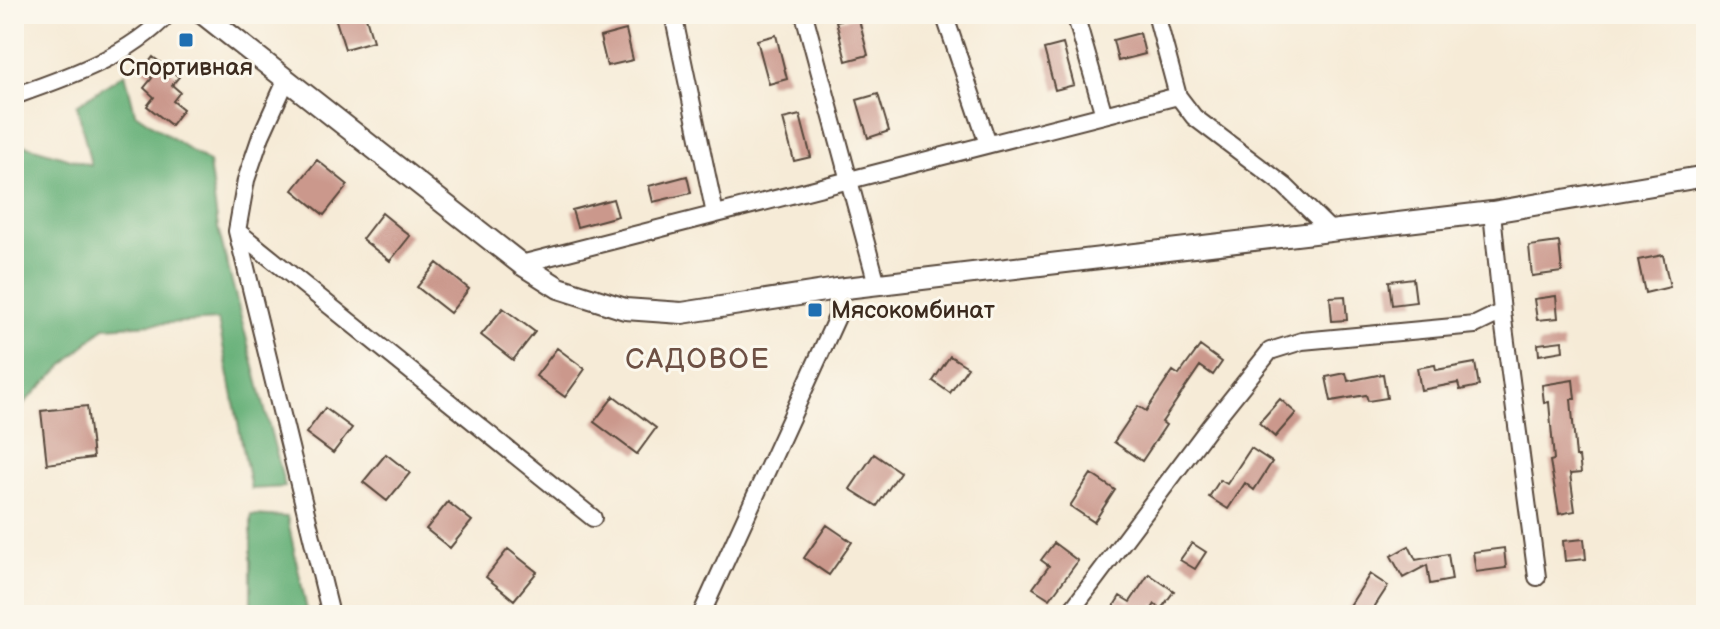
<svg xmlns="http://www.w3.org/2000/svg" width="1720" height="629" font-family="'Balsamiq Sans',sans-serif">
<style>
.forest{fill:#68b179;stroke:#526e4c;stroke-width:2}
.building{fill:#cb988c}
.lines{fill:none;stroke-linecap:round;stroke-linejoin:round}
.minor-casing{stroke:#57473a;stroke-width:20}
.tertiary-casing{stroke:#57473a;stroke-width:24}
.minor{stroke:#fff;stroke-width:16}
.tertiary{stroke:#fff;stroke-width:20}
.poi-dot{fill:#1f6fb2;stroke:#fbf7ec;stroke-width:3}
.labels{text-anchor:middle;stroke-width:6;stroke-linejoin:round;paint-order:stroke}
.poi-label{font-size:24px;fill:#3b2a1e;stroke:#fbf7ec}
.quarter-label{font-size:28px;letter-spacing:2px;fill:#6d5044;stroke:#fbf7ec}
</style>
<rect width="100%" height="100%" fill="#fbf7ec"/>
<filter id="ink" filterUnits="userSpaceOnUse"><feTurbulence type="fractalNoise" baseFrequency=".0125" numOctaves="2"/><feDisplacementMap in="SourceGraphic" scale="16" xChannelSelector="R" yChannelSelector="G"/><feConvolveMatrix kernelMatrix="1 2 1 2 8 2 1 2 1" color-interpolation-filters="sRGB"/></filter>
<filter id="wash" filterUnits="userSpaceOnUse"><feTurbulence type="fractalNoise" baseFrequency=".006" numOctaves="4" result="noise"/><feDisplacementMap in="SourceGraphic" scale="32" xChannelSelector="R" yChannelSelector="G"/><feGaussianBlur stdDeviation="1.8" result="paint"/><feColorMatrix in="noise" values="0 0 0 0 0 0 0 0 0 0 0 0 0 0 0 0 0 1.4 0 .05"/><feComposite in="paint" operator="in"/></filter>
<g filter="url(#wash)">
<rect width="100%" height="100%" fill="#f6ebd7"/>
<path class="forest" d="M125,73L135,113L209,163L218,228L285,487L251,489L218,320L104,327L24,403L14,428V142L91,165L77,105Z
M251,515L287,517L308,615H251Z"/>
<g id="blocks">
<path class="building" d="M334,14H365L373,41L345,49Z
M858,16L868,55L846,61L836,21Z
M626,30L633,60L607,66L600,37Z
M1140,33L1145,54L1118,61L1113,40Z
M776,35L787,79L769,84L757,40Z
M1063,44L1074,85L1055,90L1044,49Z
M153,57L179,77L172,85L180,92L173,101L183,109L171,125L147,106L154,97L144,88L152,78L143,70Z
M878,94L889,131L868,138L857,100Z
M800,115L811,157L794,161L783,119Z
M317,160L348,185L324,215L293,190Z
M687,176L691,193L653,202L649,186Z
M613,199L618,216L577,227L572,210Z
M382,213L410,236L390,261L362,239Z
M1559,242L1562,272L1532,276L1529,246Z
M1663,255L1670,287L1645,293L1638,260Z
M437,263L469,289L450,313L417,287Z
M1413,278L1416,302L1392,305L1389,281Z
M1345,296L1347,320L1332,321L1330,297Z
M1556,296L1558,318L1537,320L1534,299Z
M503,308L535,332L513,360L481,335Z
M1562,341L1563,351L1539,355L1538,344Z
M1200,346L1222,362L1213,375L1200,366L1162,422L1166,425L1142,461L1114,442L1138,406L1146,411L1173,371L1179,375Z
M557,348L585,369L565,397L536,376Z
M950,356L968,367L950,393L933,381Z
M1475,363L1479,386L1460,390L1458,383L1421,390L1417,368L1435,365L1436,370Z
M1346,373L1348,381L1383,374L1387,398L1368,401L1366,395L1331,401L1326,377Z
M1573,380L1575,399H1571L1576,457H1579L1581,473L1570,474L1575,511L1559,514L1550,461L1554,460L1549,402L1544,403L1542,385Z
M614,396L656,428L637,454L594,422Z
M1280,399L1296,413L1275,437L1259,423Z
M87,406L93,458L47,464L41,411Z
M325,408L352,428L333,453L306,433Z
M1251,448L1272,462L1254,490L1245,483L1228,509L1209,497L1220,480L1227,484Z
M386,454L410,473L387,501L363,482Z
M874,454L900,472L877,506L850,489Z
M1091,474L1115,490L1094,522L1070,506Z
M448,502L472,521L450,548L426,529Z
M827,525L852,542L829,575L804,558Z
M1584,539L1586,559L1565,561L1563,541Z
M1054,543L1078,561L1050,599L1033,588L1049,566L1041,560Z
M1192,543L1206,552L1195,569L1180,560Z
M1409,546L1416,560L1448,554L1452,580L1430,584L1427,565L1403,578L1391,556Z
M1504,548L1506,568L1476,572L1473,552Z
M508,549L537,572L514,600L486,577Z
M1149,574L1174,591L1161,609L1155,604L1148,615H1121L1112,609L1120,596L1130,602Z
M1370,574L1388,586L1369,615H1344Z"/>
</g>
</g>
<g filter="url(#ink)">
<use href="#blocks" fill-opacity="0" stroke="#57473a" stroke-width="2"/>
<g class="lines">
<defs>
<path id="minor" d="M673,14L715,214
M804,14L877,284
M944,14L988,144
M1075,14L1104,115
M1156,14L1178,96L1194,117L1285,186L1331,231
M286,81L261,136L246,180L237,231L331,615
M14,96C68,77 128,57 168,14
M1492,212L1502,312L1537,577
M237,231L593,518
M521,264L1178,96
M701,615L837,317V289
M1068,615L1210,426L1270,351L1302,341L1475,325L1502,312"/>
<path id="tertiary" d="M203,14L521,264L559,288L625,309L682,313L837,289L1492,212L1706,176"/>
</defs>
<use href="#minor" class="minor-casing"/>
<use href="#tertiary" class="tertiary-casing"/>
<use href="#minor" class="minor"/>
<use href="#tertiary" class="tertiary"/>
</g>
</g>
<g class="poi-dot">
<rect x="178" y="32" width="16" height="16" rx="4"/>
<rect x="807" y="302" width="16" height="16" rx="4"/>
</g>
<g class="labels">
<g class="poi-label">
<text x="186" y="75">Спортивная</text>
<text x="831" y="318" text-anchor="start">Мясокомбинат</text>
</g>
<g class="quarter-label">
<text x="698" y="368">САДОВОЕ</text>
</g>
</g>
<rect width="1720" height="629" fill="none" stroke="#fbf7ec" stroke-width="48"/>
</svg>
